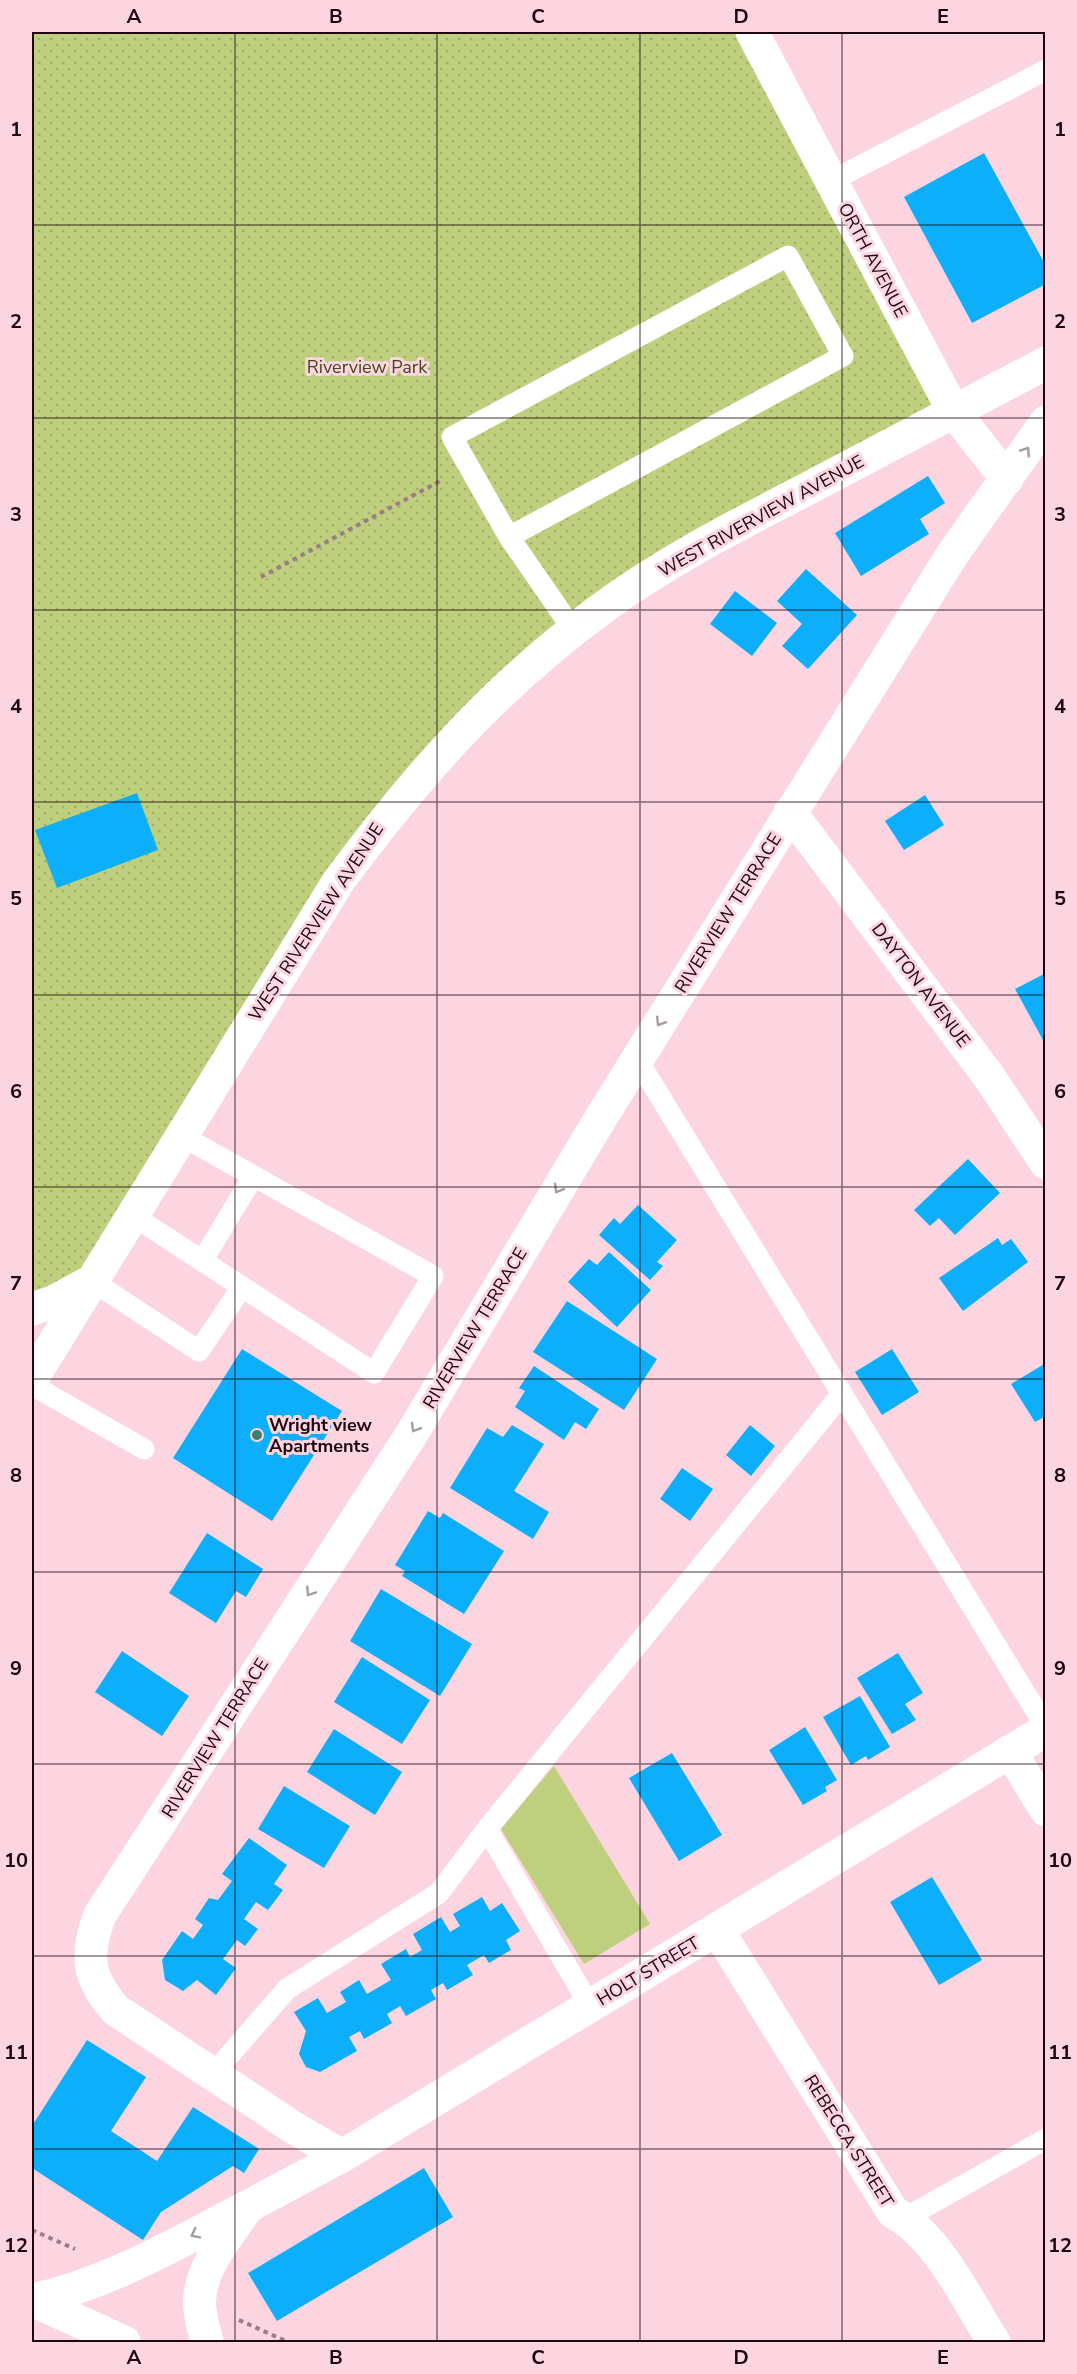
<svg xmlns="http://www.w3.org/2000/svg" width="1077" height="2374" font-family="'Nunito Sans',sans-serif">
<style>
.green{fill:#becf7d}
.park{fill:url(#park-dots)}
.building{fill:#0eaffa}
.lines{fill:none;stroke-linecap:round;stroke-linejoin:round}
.path{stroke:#9c7d87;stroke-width:4;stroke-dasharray:4.5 4.5;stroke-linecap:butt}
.lane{stroke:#fff;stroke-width:21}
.street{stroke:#fff;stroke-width:33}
.secondary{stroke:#fff;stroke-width:33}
.primary{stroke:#fff;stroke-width:33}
.oneway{stroke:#a49c9f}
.grid{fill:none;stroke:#1c070f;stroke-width:1.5;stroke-opacity:0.55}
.poi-dot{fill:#3c7f72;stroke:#fcd5e0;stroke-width:2}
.labels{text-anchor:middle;stroke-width:6;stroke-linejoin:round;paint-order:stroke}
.street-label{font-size:18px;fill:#1c070f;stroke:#fcd5e0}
.park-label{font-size:18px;fill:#404915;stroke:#fcd5e0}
.poi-label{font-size:18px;font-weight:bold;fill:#1c070f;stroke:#fcd5e0;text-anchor:start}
.neatline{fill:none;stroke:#1c070f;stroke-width:2}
.grid-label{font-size:20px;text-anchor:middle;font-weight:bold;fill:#1c070f}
</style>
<defs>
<pattern id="park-dots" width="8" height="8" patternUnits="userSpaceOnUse" patternTransform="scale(1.5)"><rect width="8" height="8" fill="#becf7d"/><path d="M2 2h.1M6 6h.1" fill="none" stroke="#a3b06b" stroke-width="1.8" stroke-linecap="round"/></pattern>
</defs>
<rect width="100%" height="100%" fill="#fcd5e0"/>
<path class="green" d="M554,1766L650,1924L584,1964L501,1829Z"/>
<path class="park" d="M32,32H752L954,412L602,608L389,813L92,1281L32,1309Z"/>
<path class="building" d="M984,153L1046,266V284L972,323L904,197Z
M928,476L945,503L920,519L929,534L861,576L835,533Z
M806,569L857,615L808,669L782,646L802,624L777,601Z
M735,591L777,623L752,656L710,624Z
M137,793L158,850L57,888L35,830Z
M925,795L944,825L904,850L885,821Z
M1046,973V1039L1043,1040L1015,989Z
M968,1159L1000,1193L955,1235L939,1218L930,1226L914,1210Z
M638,1205L677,1240L657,1262L663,1266L650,1280L599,1235L614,1218L620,1224Z
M998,1238L1002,1245L1011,1239L1028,1262L963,1311L939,1278Z
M609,1252L651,1290L617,1327L568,1282L589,1259L597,1265Z
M567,1301L657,1359L624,1410L533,1352Z
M242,1349L342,1411L272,1521L173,1458Z
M892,1349L919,1392L882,1415L855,1372Z
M1046,1363V1416L1035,1422L1011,1384Z
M534,1366L599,1409L586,1429L575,1422L564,1440L515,1407L525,1391L519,1388Z
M512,1425L544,1444L514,1491L549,1512L533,1539L450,1488L487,1428L503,1437Z
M750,1425L775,1446L751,1476L726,1455Z
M682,1468L713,1489L690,1521L660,1499Z
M428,1511L440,1518L443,1513L504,1551L464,1614L402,1576L405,1571L395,1565Z
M207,1533L263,1569L246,1597L236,1591L216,1623L169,1593Z
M381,1589L472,1644L440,1696L350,1641Z
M122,1651L189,1696L162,1736L95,1692Z
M898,1653L923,1693L905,1704L916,1720L892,1734L857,1678Z
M362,1657L430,1700L402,1744L334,1702Z
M860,1696L890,1747L868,1760L866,1756L851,1765L823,1717Z
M805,1727L837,1780L825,1787L827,1791L803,1805L769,1750Z
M334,1729L402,1772L375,1815L307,1772Z
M672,1753L722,1835L679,1861L629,1778Z
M284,1786L350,1826L324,1868L258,1829Z
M249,1838L287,1865L274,1884L283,1890L268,1910L256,1902L244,1919L258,1929L245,1946L237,1940L223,1959L236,1968L216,1995L197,1980L183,1991L165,1980L162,1960L182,1931L193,1939L203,1925L195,1919L209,1898L218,1900L232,1881L222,1874Z
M932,1877L982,1960L939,1985L890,1902Z
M482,1897L490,1911L502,1903L520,1931L506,1940L511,1950L489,1963L484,1955L467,1965L473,1975L447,1990L443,1983L431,1990L436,1999L406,2016L400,2006L387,2014L392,2023L364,2039L360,2031L349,2037L357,2051L320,2072L306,2067L299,2054L306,2031L294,2012L318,1998L327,2013L346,2002L340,1992L359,1980L367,1994L391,1980L381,1964L406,1949L410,1957L422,1950L413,1934L441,1917L450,1932L460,1926L453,1914Z
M87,2040L146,2077L111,2131L157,2161L193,2107L259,2149L244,2173L233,2166L161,2212L143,2240L32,2168V2126Z
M424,2168L453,2217L277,2321L248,2273Z"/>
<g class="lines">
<path class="path" d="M261,577L442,480
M32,2230L75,2249
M239,2320L288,2342"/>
<path class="lane" d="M831,181L1046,70
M509,537L843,356L788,256L452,437L509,537L574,631
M637,1059L1046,1727
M132,1215L374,1373L433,1276L180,1135
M202,1261L253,1177
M92,1281L199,1351L242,1287
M32,1385L144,1449
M487,1829L590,2006
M213,2074L287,1989L439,1893L487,1829L842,1394
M905,2218L1046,2139"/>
<path class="street" d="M752,32L954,412L1007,479
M790,812L990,1078L1046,1163
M1010,1751L1046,1810
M717,1929L893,2212C939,2237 966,2299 994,2342
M342,2156L294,2128L116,2010C87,1978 85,1954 100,1915L411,1435L602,1116L952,555L1046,422
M247,2207L342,2156L1046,1730"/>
<path class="secondary" d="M32,1309L53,1302L90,1282
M32,1379L338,882C417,775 494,688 601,609C665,562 735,526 805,490C885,448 965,406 1046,363"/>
<path class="primary" d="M32,2300L124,2342
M33,2300C110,2283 177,2243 247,2207
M207,2342C205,2332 201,2321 200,2310C195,2273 227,2237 247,2208"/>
</g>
<defs><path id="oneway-chevron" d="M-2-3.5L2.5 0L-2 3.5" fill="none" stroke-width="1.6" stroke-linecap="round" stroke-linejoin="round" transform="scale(1.5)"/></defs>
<g class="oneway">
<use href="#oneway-chevron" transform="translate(1026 451) rotate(-56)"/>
<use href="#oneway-chevron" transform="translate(660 1022) rotate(122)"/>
<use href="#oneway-chevron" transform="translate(558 1189) rotate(121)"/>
<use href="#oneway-chevron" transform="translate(415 1428) rotate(121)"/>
<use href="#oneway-chevron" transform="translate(310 1592) rotate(124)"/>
<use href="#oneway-chevron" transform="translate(195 2234) rotate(153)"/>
</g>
<path class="grid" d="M235,32V2342M437,32V2342M640,32V2342M842,32V2342M32,225H1046M32,418H1046M32,610H1046M32,802H1046M32,995H1046M32,1187H1046M32,1379H1046M32,1572H1046M32,1764H1046M32,1956H1046M32,2149H1046"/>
<circle class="poi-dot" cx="257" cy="1435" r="6"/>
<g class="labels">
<g class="street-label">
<text transform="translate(873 260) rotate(62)" y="6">ORTH AVENUE</text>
<text transform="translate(761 516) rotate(-29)" y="6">WEST RIVERVIEW AVENUE</text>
<text transform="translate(728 913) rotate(-58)" y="6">RIVERVIEW TERRACE</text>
<text transform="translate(316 922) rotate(-57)" y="6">WEST RIVERVIEW AVENUE</text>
<text transform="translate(921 985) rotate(53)" y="6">DAYTON AVENUE</text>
<text transform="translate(475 1328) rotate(-59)" y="6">RIVERVIEW TERRACE</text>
<text transform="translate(215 1738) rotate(-58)" y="6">RIVERVIEW TERRACE</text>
<text transform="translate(648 1971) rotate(-31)" y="6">HOLT STREET</text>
<text transform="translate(849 2141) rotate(58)" y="6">REBECCA STREET</text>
</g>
<g class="park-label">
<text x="367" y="373">Riverview Park</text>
</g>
<g class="poi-label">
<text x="269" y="1431">Wright view<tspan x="269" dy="21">Apartments</tspan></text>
</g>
</g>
<rect width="1077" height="2374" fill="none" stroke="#fcd5e0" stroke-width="66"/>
<rect x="33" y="33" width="1011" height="2308" class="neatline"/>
<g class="grid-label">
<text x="134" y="23">A</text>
<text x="336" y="23">B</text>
<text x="538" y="23">C</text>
<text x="741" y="23">D</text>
<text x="943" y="23">E</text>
<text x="16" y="136">1</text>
<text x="1060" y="136">1</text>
<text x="16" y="328">2</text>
<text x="1060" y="328">2</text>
<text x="16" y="521">3</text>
<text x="1060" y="521">3</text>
<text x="16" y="713">4</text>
<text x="1060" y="713">4</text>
<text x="16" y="905">5</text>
<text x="1060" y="905">5</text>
<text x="16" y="1098">6</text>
<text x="1060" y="1098">6</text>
<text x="16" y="1290">7</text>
<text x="1060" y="1290">7</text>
<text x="16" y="1482">8</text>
<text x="1060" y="1482">8</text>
<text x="16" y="1675">9</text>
<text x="1060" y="1675">9</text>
<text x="16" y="1867">10</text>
<text x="1060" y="1867">10</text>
<text x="16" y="2059">11</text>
<text x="1060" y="2059">11</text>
<text x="16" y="2252">12</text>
<text x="1060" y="2252">12</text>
<text x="134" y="2364">A</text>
<text x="336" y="2364">B</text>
<text x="538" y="2364">C</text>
<text x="741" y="2364">D</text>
<text x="943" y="2364">E</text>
</g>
</svg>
